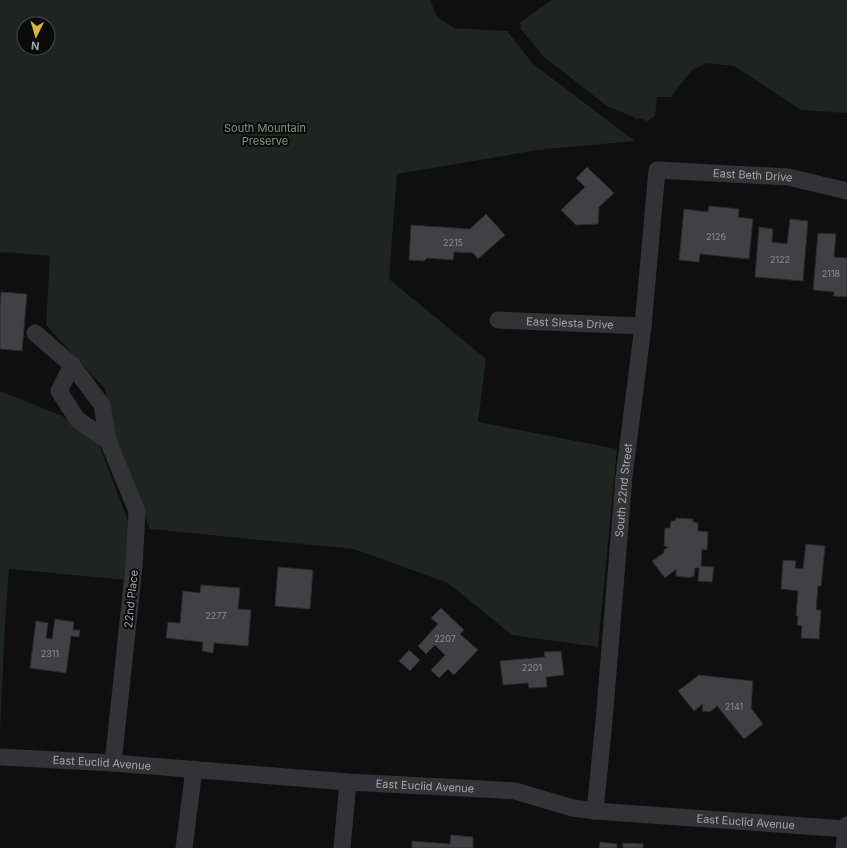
<svg xmlns="http://www.w3.org/2000/svg" width="847" height="848" font-family="Inter,sans-serif">
<style>
.green{fill:#1e241f;fill-rule:evenodd}
.building{fill:#414145;stroke:#2a292c}
.lines{fill:none;stroke-linecap:round;stroke-linejoin:round}
.minor{stroke:#333337;stroke-width:17}
.labels{text-anchor:middle;stroke-width:4;stroke-linejoin:round;paint-order:stroke}
.number-label{font-size:9px;fill:#8a8c94}
.park-label{font-size:11px;fill:#7b9880;stroke:#0a0a0b}
.street-label{font-size:11px;fill:#a2a5af;stroke:#0a0a0b}
</style>
<rect width="100%" height="100%" fill="#0f0f10"/>
<path class="green" d="M0,0H430L437,17L454,28L507,31L533,64L635,141L537,150L397,174L389,279L486,359L478,422L617,449L598,647L512,635L448,583L354,549L150,529L115,442L105,389L46,325L50,256L0,252ZM24,24H48V48H24Z
M552,0H847V113L801,110L734,66L706,63L692,70L671,97H657L655,116L647,121L638,118V120L634,117L607,106L543,56L520,28L522,26L519,23Z
M0,391L62,416L98,442L130,526L127,580L9,569L5,626L0,731Z"/>
<path class="building" d="M587,167L614,193L599,207L598,224L576,225L561,210L585,187L576,178Z
M709,206L739,209L738,217L753,219L749,259L700,254L699,262L679,260L684,209L708,212Z
M486,214L505,235L478,259L473,253L454,252L453,260L427,258L424,261L409,260L411,225L470,229Z
M790,219L808,221L803,281L755,277L759,227L773,229L772,242L787,244Z
M818,233L836,234L834,257L847,258V297L833,296L834,292L813,290Z
M1,292L27,294L22,351L0,349V308Z
M676,518L693,519V522L698,523V531L708,532L707,550L702,549L701,566L714,567L712,582L698,581L699,568H695L694,577L691,576V578L676,576V569L665,578L652,561L664,553V550L668,547L664,546L665,528H670L671,521H675Z
M806,544L825,546L821,586H818L816,610H821L819,639L801,638L802,626L797,625L798,616H796L798,591L781,589L783,560L796,561L795,568L803,569Z
M278,567L313,570L310,609L275,606Z
M201,585L240,588L238,609L251,610L248,646L214,643L213,653L202,651L203,642L166,638L168,622L180,623L183,591L200,593Z
M441,608L464,630L460,634L478,650L454,675L448,669L439,678L431,670L445,655L435,645L426,654L418,646L438,624L431,618Z
M55,619L74,622L73,630H80L79,637L71,636L66,673L30,668L36,621L48,623L46,638L52,639Z
M409,650L420,660L410,671L399,661Z
M561,651L564,675L546,677L547,687L529,688L528,683L503,685L500,661L545,657L544,652Z
M699,675L753,681L751,708L763,724L744,739L717,706L710,712L702,711L703,704L694,711L678,691Z
M451,835L473,837V848H412V841L450,844Z
M600,842L617,844V848H599Z
M623,843L643,844V848H623Z"/>
<g class="lines">
<g class="minor">
<path id="s1" d="M498,320L643,326"/>
<path d="M35,333L72,365L102,405L108,441L137,511L134,566L113,763"/>
<path d="M72,365L59,391L77,419L108,441"/>
<path id="s2" d="M0,757L113,763L348,782L482,789L515,791L573,808L595,811L847,829"/>
<path id="s3" d="M595,811L604,721L624,477L643,326L657,170L788,177L847,191"/>
<path d="M184,848L194,769"/>
<path d="M342,848L348,782"/>
<path d="M844,848L847,825"/>
</g>
</g>
<g class="labels">
<g class="number-label">
<text x="716" y="240">2126</text>
<text x="453" y="246">2215</text>
<text x="780" y="263">2122</text>
<text x="831" y="277">2118</text>
<text x="216" y="619">2277</text>
<text x="445" y="642">2207</text>
<text x="50" y="657">2311</text>
<text x="532" y="671">2201</text>
<text x="734" y="710">2141</text>
</g>
<g class="park-label">
<text x="265" y="132">South Mountain<tspan x="265" dy="13">Preserve</tspan></text>
</g>
<g class="street-label">
<text dy="4" stroke="none"><textPath href="#s3" startOffset="740">East Beth Drive</textPath></text>
<text dy="4" stroke="none"><textPath href="#s1" startOffset="72">East Siesta Drive</textPath></text>
<text dy="4" stroke="none"><textPath href="#s3" startOffset="322">South 22nd Street</textPath></text>
<text transform="translate(131 599) rotate(-84)" y="4">22nd Place</text>
<text dy="4" stroke="none"><textPath href="#s2" startOffset="102">East Euclid Avenue</textPath></text>
<text dy="4" stroke="none"><textPath href="#s2" startOffset="426">East Euclid Avenue</textPath></text>
<text dy="4" stroke="none"><textPath href="#s2" startOffset="750">East Euclid Avenue</textPath></text>
</g>
</g>
<g transform="translate(36 36) rotate(185)"><circle r="19" fill="#0a0a0b" stroke="#47484d"/>
<path d="M0-3L7 15L0 10L-7 15Z" fill="#d9b43e"/>
<text y="-6" font-size="11" font-weight="bold" text-anchor="middle" fill="#a2a5af">N</text>
</g>
</svg>
